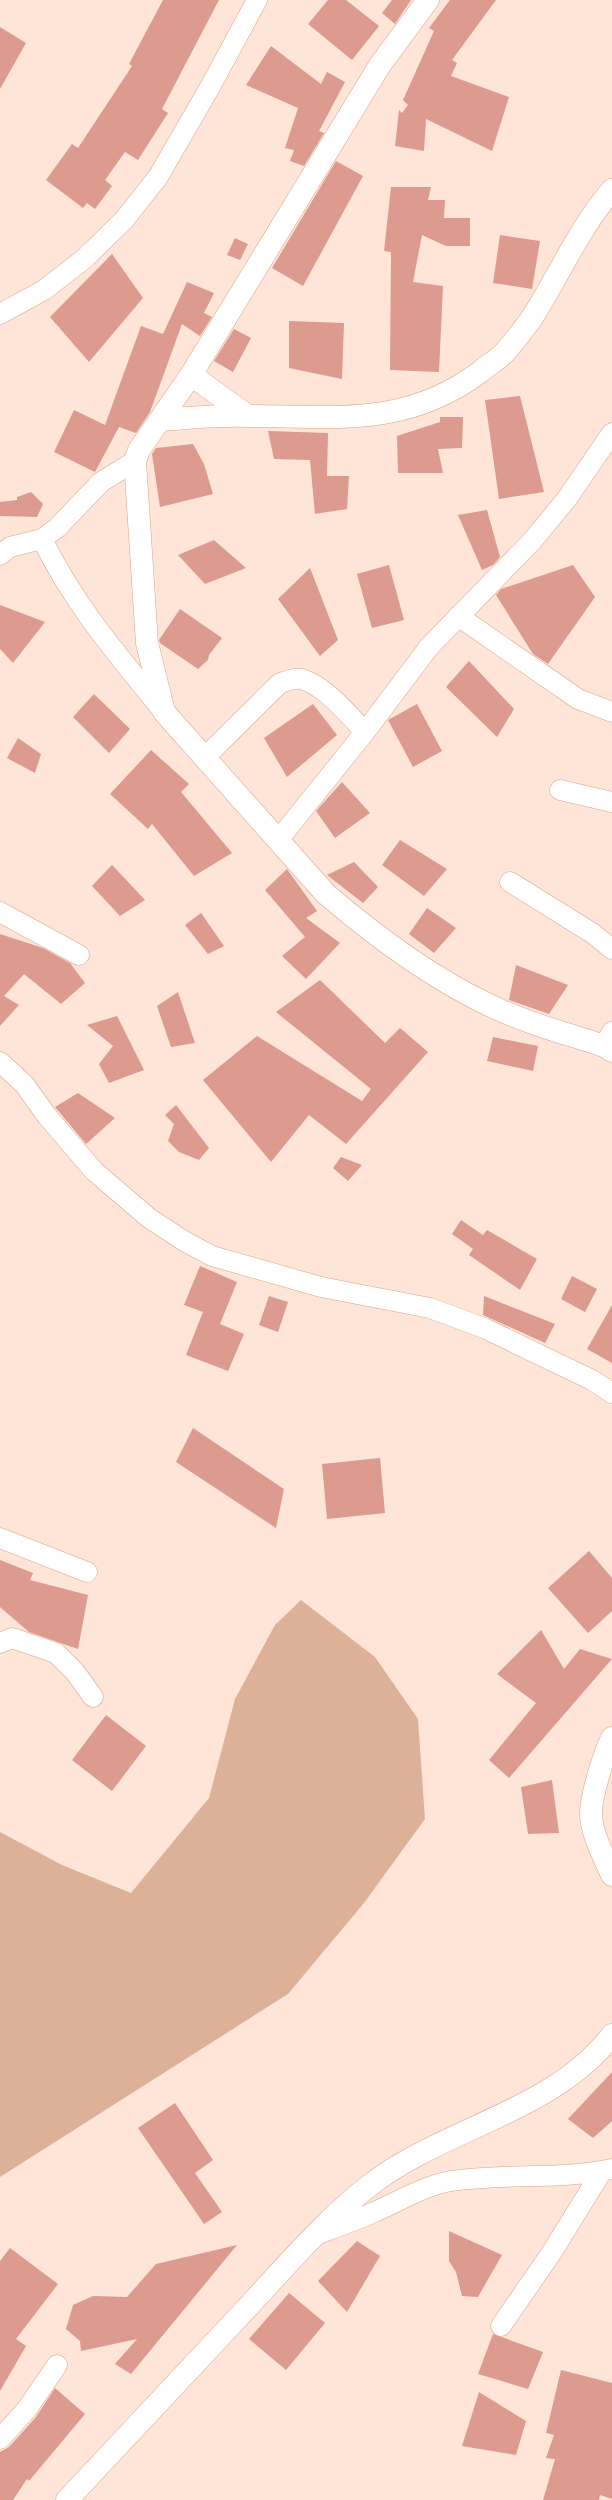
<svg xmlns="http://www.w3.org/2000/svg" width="612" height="2500" font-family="'Open Sans',sans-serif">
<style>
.green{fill:#ddb198}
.building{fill:#dd9a8e}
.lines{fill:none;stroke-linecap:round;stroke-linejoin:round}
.minor-casing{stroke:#dca281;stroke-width:21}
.tertiary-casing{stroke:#dca281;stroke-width:23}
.minor{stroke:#fff;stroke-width:20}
.tertiary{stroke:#fff;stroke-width:22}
</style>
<rect width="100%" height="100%" fill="#fee5d8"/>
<path class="green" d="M301,1600L375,1657L418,1719L425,1819L364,1903L288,1994L0,2177V1832L62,1865L131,1893L209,1798L235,1699L275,1625Z"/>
<path class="building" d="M163,0H219L162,109L168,113L138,160L125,152L105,180L112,186L95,209L87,203L83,208L46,180L72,144L78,148L132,66L129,64Z
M328,0H346L379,26L352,60L308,24Z
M392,0H411L395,24L382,13Z
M450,0H496L452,60L457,63L451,76L509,97L492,151L426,119L424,151L395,146L399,110L402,113L408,105L403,100L434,31L429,28Z
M0,27L26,43L0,89Z
M271,46L321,84L327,72L345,82L319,131L324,133L304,166L290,161L294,150L285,148L298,108L246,85Z
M336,161L363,176L303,286L272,268Z
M391,187H431L428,200H445L444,218H470V246H446L422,235L413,282L443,286L439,372L390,370L391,252L384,251Z
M500,235L540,241L532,289L493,283Z
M235,238L248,244L240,260L227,255Z
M112,254L143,298L89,362L50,317Z
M187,282L214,293L204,313L212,317L200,336L182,324L150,412L136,433L119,427L95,472L54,452L74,410L105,425L141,326L163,334Z
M289,321L344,323L342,379L289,368Z
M234,329L251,338L233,372L214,361Z
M520,396L544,492L499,499L485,400Z
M440,417H463L462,448L438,449L443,473H398L397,436L440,422Z
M268,431L328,433L327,476H349L347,509L315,514L310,460L274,459Z
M193,444L204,464L213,494L160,507L152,454L156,448Z
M31,492L43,504L37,517L0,516V502L17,500V497Z
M487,510L500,557L493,565L482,570L458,515Z
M214,540L246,568L205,584L178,555Z
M389,565L404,620L372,628L357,574Z
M573,565L595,597L548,664L533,654L496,595L501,589Z
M310,568L338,640L320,656L278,599Z
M0,605L45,622L13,663L0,649Z
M180,609L222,638L209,655L208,660L198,669L160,643L159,640Z
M469,661L514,709L497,737L446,687Z
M94,694L130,729L109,753L73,717Z
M313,704L337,735L287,777L264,738Z
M417,704L442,751L413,767L388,720Z
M18,738L41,754L35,773L7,758Z
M151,750L189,784L181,792L232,853L194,876L152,824L148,829L110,794Z
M342,782L370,813L335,838L316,811Z
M400,840L447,869L424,896L382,865Z
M354,862L378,887L363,903L327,875Z
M112,865L145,900L120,916L92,886Z
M287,869L317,911L306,918L340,943L306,979L282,956L305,937L265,890Z
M427,908L456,928L434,953L409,934Z
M201,913L224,946L208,954L185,925Z
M0,934L43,948L70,963L85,983L61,1004L24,974L4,996L19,1005L0,1026Z
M516,965L568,985L549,1014L509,1000Z
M320,980L385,1043L400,1028L428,1052L346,1144L309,1115L271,1162L203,1080L257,1036L362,1101L371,1089L276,1012Z
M178,992L195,1043L171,1047L157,1006Z
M117,1016L144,1070L109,1083L99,1064L113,1046L87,1025Z
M493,1037L538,1046L533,1071L487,1061Z
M78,1093L115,1118L86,1144L55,1107Z
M176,1105L209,1148L199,1160L179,1152L168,1141L174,1124L165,1115Z
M341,1157L362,1165L348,1181L333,1168Z
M461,1220L483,1235L487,1230L537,1259L520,1290L469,1255L473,1249L452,1234Z
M200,1266L237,1282L220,1324L244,1334L228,1371L186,1355L203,1312L184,1305Z
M572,1276L597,1289L585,1312L561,1299Z
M269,1296L288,1302L278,1332L259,1325Z
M484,1296L555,1324L545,1343L483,1315Z
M612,1305V1363L587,1349Z
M193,1428L284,1489L276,1528L176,1462Z
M380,1458L385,1513L327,1519L322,1464Z
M589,1551L612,1578V1611L588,1633L548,1588Z
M0,1560L33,1573L30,1580L88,1595L78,1649L29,1632L0,1607Z
M541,1630L564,1669L580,1649L612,1659L509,1778L489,1760L536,1703L497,1674Z
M106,1715L146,1746L112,1791L72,1760Z
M552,1780L559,1833L528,1834L521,1787Z
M612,2072V2121L593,2138L568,2119Z
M175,2103L213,2160L195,2173L222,2212L204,2224L138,2128Z
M449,2231L502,2255L478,2297L462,2296L456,2272L449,2261Z
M357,2241L380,2256L347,2312L318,2281Z
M237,2245L131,2374L115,2364L137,2339L81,2351L80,2341L66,2329L73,2305L93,2296L127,2297L156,2264Z
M10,2248L58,2284L16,2339L26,2346L0,2391V2261Z
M289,2293L325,2323L286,2370L249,2339Z
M493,2334L543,2352L528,2389L478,2374Z
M561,2370L612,2383V2499L600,2495L599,2500H543L555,2459L546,2458L554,2435L546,2433Z
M55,2388L85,2414L29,2481L27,2479L13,2500H0V2452L9,2447L36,2417Z
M479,2392L526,2421L516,2455L462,2446Z"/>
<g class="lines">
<defs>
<path id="minor" d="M0,314L44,290L84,259L124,220L158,177L210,87L257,0
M42,539C75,606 117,654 164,712
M0,555L10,547L42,539L57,528L101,482L135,461
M458,616L578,699L612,712
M205,757L280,683C287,681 294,678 301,679C323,684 350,716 365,732L429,647L532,541L566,500L612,433
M560,790L612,802
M279,839L365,732
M510,882L592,933L612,949
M0,912L79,955
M604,1046L612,1032
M0,1062L24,1084L47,1116L94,1171L149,1218L184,1241L212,1256L321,1287L430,1308L484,1328L592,1380L612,1393
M0,1538L87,1572
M0,1643L12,1638L56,1653L75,1672L93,1697
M315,2235C334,2228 354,2221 372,2213C398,2202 423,2186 451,2181C504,2173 559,2180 612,2169
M501,2326L552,2252L602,2171
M0,2439L27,2409L57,2365"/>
<path id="tertiary" d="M428,0L380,65L191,375L139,450L135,461L147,643L164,712L326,894C375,936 430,977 489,1005C526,1023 565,1033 604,1046L612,1051
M191,375L248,416
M160,420C189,418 218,415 247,416C334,416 405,428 480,372C488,365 499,359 506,351C516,339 527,326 535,313C561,271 580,227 612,190
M612,1738C604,1754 591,1796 591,1813C591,1833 604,1857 612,1875
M67,2500C127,2436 187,2372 246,2309C286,2266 324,2221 370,2185C445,2127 553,2112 612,2035"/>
</defs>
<use href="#minor" class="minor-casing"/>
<use href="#tertiary" class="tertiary-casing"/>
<use href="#minor" class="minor"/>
<use href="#tertiary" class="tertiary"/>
</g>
</svg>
